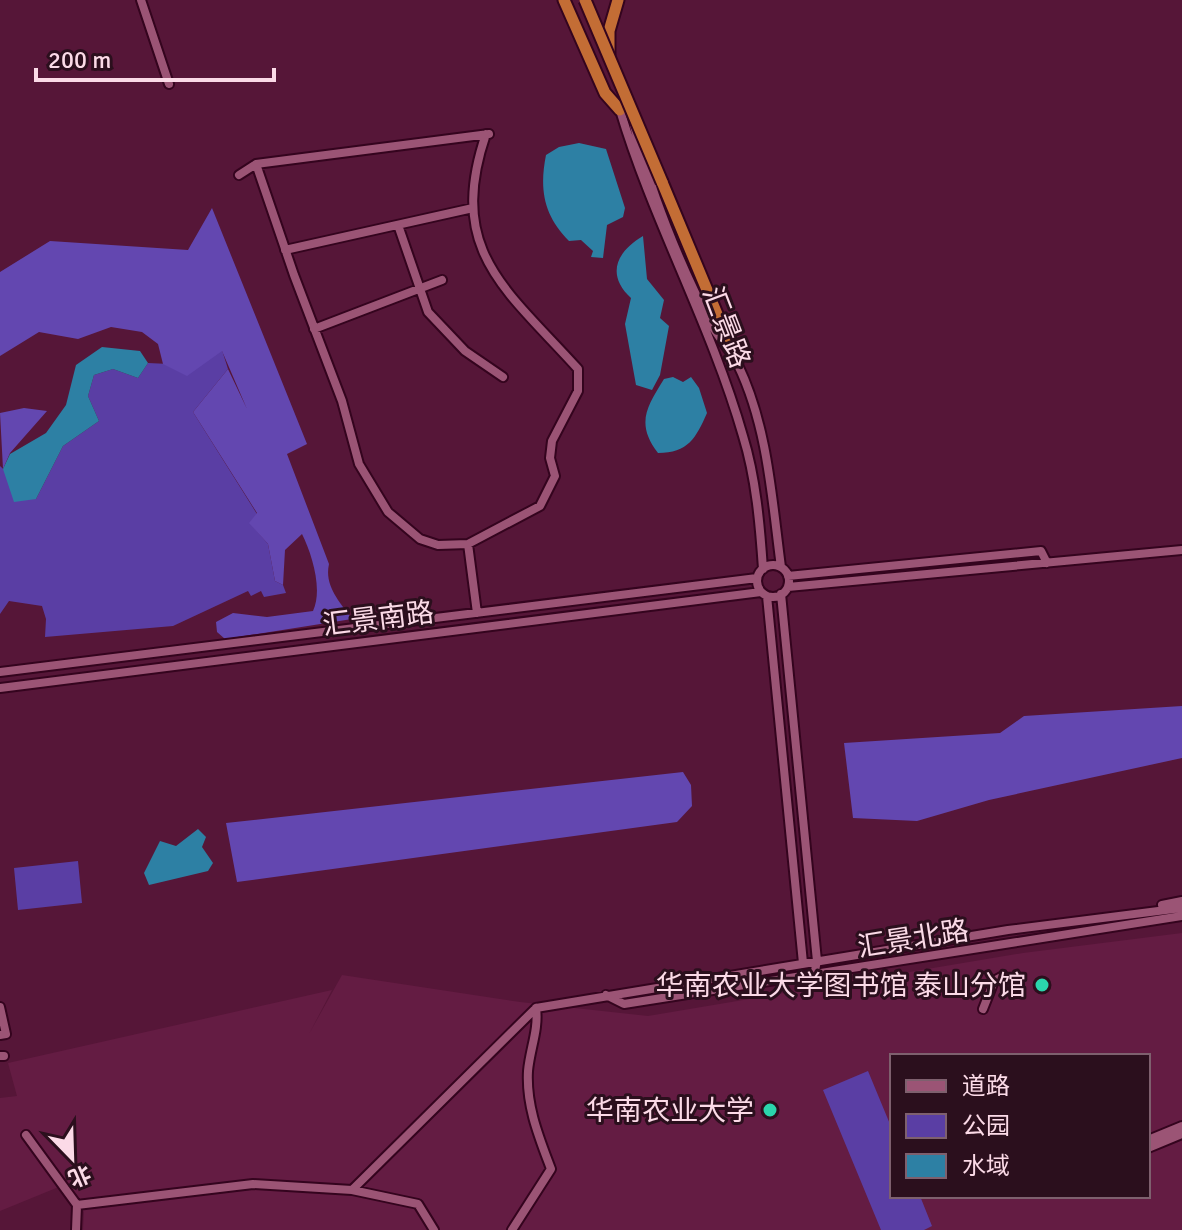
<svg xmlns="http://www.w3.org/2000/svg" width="1182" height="1230" font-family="Signika,'Noto Sans SC',sans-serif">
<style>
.built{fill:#641c43;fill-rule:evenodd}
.green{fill:#5a3ea4}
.forest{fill:#6347b0}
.water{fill:#2d80a4}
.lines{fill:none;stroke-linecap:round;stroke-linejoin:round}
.minor-casing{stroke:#34041e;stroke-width:12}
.highway-casing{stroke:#34041e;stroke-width:15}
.minor{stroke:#9b5475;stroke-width:8}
.highway{stroke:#c36d35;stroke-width:11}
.highway-bridge-casing{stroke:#34041e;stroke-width:15;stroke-linecap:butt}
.highway-bridge{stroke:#c36d35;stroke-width:11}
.poi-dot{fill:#2bd5ac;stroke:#2b0f1d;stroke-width:3}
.labels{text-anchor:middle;stroke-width:6;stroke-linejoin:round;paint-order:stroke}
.street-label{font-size:28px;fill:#fbdae7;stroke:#2b0f1d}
.poi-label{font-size:28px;fill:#fbdae7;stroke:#2b0f1d;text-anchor:end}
</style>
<rect width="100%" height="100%" fill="#561638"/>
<path class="built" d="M1182,933V1230H83L84,1212L66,1184L0,1211V1098L17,1096L8,1063L332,990L309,1034L342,975L520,1002L648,1016L1023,953ZM892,1056H1148V1196H892Z"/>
<path class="green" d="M222,350L228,369L193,412L257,514L250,523L268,544L275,581L283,585L286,593L264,597L261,591L251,596L248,591L173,626L45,637L46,619L42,606L9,601L0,614V466L36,499L63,446L99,421L88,396L94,375L113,369L138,378L148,363L169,364Z
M78,861L82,903L18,910L14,868Z
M868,1071L892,1129V1196H920L932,1226L924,1230H881L823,1090Z"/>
<path class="forest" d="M212,208L307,444L287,454L329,564C324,586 340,602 352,619L225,639L217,632L216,622L233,613L267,617L313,611C323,590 312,554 302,534L285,550L283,585L275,581L268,544L249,523L257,513L193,412L228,369L247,409L222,351L187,376L163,364L158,344L142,332L111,327L78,339L39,332L0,356V272L50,241L188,250Z
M24,408L47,411L10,453L3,469L0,413Z
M1182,706V758L989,800L917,821L853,818L844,743L1000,733L1024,716Z
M683,772L691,785L692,806L677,822L237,882L226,823Z"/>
<path class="water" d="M579,143L606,149L625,208L623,217L607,225L603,258L591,257L593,251L581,240L569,241C544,216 539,190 546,155L559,147Z
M643,236L647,279L664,300L660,318L669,326L660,375L652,390L636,385L625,324L631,298C606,275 616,252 643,236Z
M102,347L140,351L148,363L138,378L113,369L94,375L88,396L99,421L63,446L36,499L14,502L3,469L10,454L46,433L66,405L76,365Z
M673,377L683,382L691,377L699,388L707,413C696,438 688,453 658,453C636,424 646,408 664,379Z
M198,829L206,837L202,847L213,863L208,871L149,885L144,873L160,841L176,846Z"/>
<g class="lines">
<defs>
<path id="minor" d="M141,0L169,84
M620,110C653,221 711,324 743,436C756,478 760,525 763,569
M634,125C648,186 681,268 711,324C718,338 731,350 738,365C768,427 772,500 781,567
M256,164L294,275L342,401L359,464L388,512L420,539L438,545L468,544L540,506L555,476L550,458L552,441L578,391V369C506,289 446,251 486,134
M239,175L256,164L489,134
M398,225L428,312L465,351L503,377
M285,250L473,208
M314,329L442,280
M468,544L477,613
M757 581a16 16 0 1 1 32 0a16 16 0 1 1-32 0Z
M788,576L1041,551L1047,563
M788,587L1182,550
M781,594L817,961L814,975
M767,596L803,963
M0,672L757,578
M0,688L761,592
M1162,905L1182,901
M606,995L624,1004L1182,916
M0,1007L6,1034L0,1035
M536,1008L1008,930L1182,908
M983,1009L994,981L1003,976L1012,980
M0,1056H4
M26,1135L77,1205
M1148,1140L1182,1126
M1148,1148L1182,1134
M352,1190L536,1008
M77,1205L253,1184L352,1190L418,1204L434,1230
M76,1230L77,1205
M512,1230L551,1169C539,1137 526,1106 528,1071C530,1049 539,1029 536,1008"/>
<path id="highway" d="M564,0L605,93L620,110
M609,54V31L618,0
M662,182L737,362"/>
</defs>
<use href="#minor" class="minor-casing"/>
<use href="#highway" class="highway-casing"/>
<use href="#minor" class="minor"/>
<use href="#highway" class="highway"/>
<defs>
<path id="highway-bridge" d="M585,0L662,182"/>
</defs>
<use href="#highway-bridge" class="highway-bridge-casing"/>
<use href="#highway-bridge" class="highway-bridge"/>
</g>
<g class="poi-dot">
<circle cx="1042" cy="985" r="8"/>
<circle cx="770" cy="1110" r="8"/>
</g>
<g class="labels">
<g class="street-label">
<text transform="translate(727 327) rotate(69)" y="10">汇景路</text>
<text transform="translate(378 618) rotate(-7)" y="10">汇景南路</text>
<text transform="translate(913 938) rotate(-9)" y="10">汇景北路</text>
</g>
<g class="poi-label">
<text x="1026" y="995">华南农业大学图书馆 泰山分馆</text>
<text x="754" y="1120">华南农业大学</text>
</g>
</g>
<rect x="890" y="1054" width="260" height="144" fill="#2b0f1d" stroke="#7e606e" stroke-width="2"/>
<rect x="906" y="1080" width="40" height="12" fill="#9b5475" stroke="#7e606e" stroke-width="2"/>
<text x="962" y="1094" font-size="24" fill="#fbdae7">道路</text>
<rect x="906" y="1114" width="40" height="24" fill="#5a3ea4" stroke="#7e606e" stroke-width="2"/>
<text x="962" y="1134" font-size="24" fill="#fbdae7">公园</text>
<rect x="906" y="1154" width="40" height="24" fill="#2d80a4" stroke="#7e606e" stroke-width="2"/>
<text x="962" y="1174" font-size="24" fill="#fbdae7">水域</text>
<g transform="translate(72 1158) rotate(157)" stroke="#2b0f1d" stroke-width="6" paint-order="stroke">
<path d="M0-6L14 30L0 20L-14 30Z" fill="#fbdae7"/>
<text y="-12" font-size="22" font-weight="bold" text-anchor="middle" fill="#fbdae7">北</text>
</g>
<path d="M36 68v12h238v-12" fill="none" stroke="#fbdae7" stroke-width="4"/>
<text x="48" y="68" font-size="24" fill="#fbdae7" stroke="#2b0f1d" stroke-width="6" paint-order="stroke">200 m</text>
</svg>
